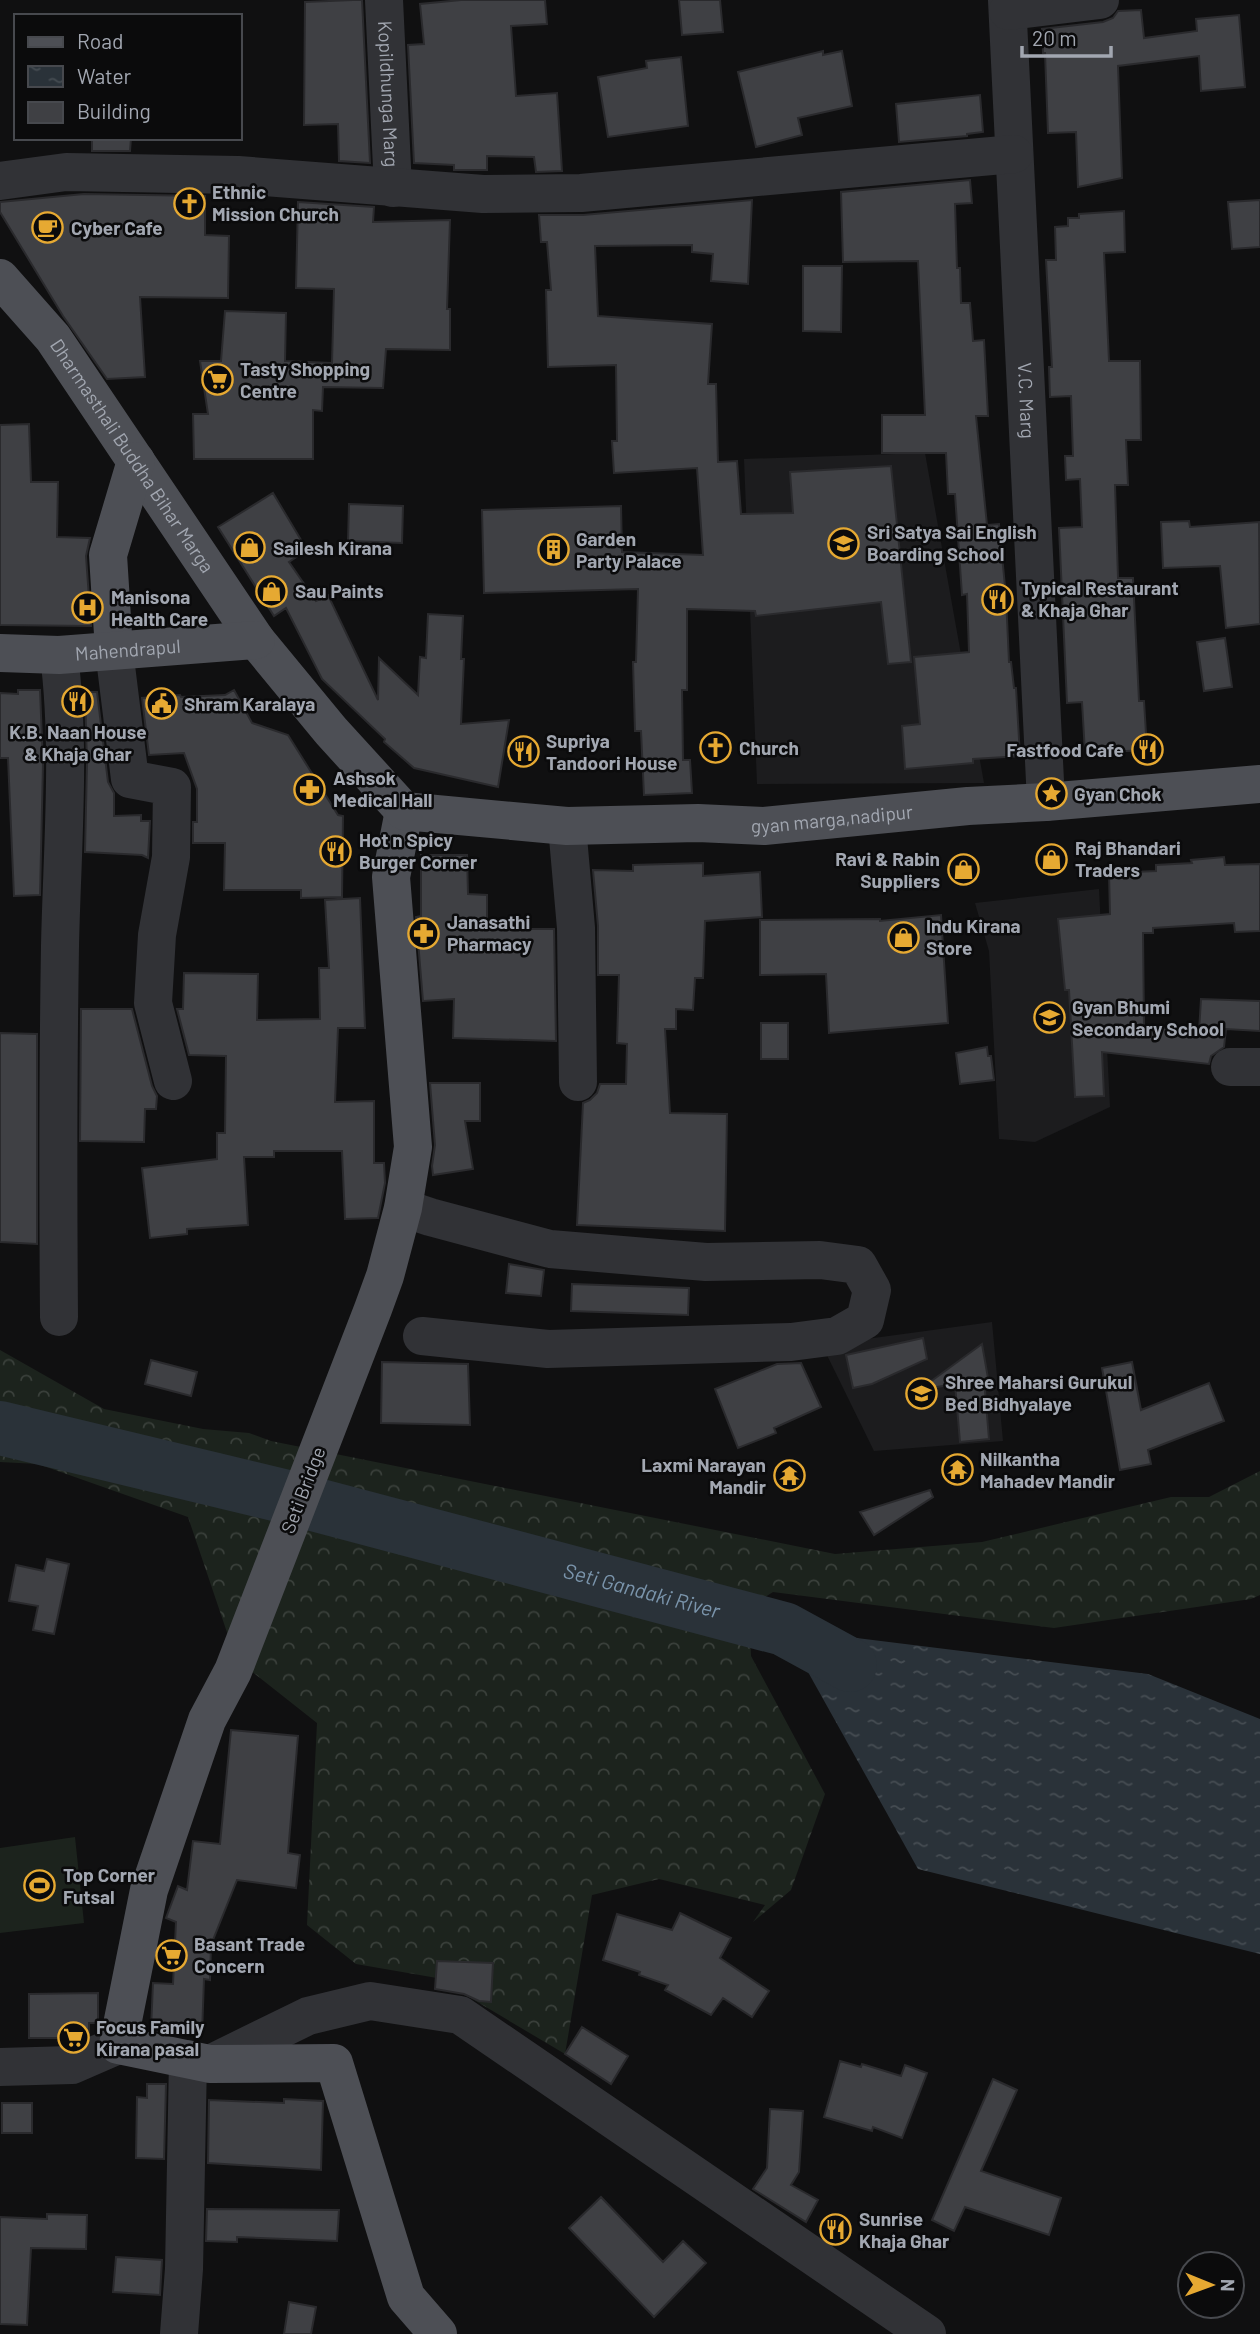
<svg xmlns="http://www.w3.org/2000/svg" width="1260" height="2334" font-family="Barlow,sans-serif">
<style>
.built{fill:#1c1c1e}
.forest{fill:url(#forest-crowns)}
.pitch{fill:#1c231d}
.water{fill:url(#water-ripples)}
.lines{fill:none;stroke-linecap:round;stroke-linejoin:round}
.river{stroke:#2a3239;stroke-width:54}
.building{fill:#3f4044;stroke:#2a2a2d;stroke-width:2}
.minor{stroke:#313236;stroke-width:38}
.major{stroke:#4d4f55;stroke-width:38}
.labels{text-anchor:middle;stroke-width:5;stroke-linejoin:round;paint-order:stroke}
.street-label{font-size:19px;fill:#a2a7b1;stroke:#0b0b0c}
.poi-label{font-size:19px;font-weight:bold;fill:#a2a7b1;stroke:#0b0b0c;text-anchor:start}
.water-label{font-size:21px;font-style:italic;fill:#7a94ab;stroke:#0b0b0c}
</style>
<defs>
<pattern id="forest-crowns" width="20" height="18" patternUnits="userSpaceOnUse" patternTransform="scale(1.75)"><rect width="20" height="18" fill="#1c231d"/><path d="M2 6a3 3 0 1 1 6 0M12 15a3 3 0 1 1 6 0" fill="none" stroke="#3a403b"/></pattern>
<pattern id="water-ripples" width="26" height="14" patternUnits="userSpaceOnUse" patternTransform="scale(1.75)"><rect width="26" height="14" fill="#2a3239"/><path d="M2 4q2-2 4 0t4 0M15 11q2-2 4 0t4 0" fill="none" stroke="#464d53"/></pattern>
</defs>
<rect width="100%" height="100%" fill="#101011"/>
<path class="built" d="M925,453L984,783L757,784L744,459Z
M1099,889L1110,1107L1035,1142L999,1139L989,951L975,903Z
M992,1322L1003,1441L874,1451L822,1345Z"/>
<path class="forest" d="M0,1350L104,1409L203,1429L249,1433L271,1441L835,1554L982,1542L1171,1497H1209L1260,1471V1595L1251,1599L1054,1628L773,1592L749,1607L751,1656L825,1794L791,1890L753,1922L765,1905L659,1879L592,1895L565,2054L437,1978L356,1964L307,1925L317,1723L236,1659L188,1517L38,1464L0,1462Z"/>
<path class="pitch" d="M75,1837L84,1923L0,1933V1848Z"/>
<path class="water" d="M784,1629L1148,1674L1260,1719V1954L918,1869Z"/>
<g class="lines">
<path class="river" id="s1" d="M0,1428L283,1496L784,1629L850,1665"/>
</g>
<path class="building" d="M353,0H362L370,163L339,161L338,124L304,125L305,2Z
M461,0H545L547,24L511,26L516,96L557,93L562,171L536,172L534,157L487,156V170H454V165L414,163L408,45L424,44L420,4Z
M679,0H720L723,32L682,35Z
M1141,10L1144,38L1197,31L1196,19L1239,15L1245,87L1201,91L1199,56L1118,66L1122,178L1078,187L1076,132L1048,133L1045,53H1043L1042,29L1103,22L1113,18L1118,11Z
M823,51V55L842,51L852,106L798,118L802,135L756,147L738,72Z
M681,57L688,126L608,137L598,77L647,68L646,61Z
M980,95L983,132L967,134V136L899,142L896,104Z
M92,138H131L130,151H92Z
M970,180L972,203L955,204L957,268H960L961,303H970L973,341L984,340L988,416H976L987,525L999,524L1006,597L1009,662H1011L1014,688H1016L1020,756L973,759V763L905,769L902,726L920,724L914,657L969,652L967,594L962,595L955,494H948L946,453H882V415H925L918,261L843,262L841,192Z
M84,194L205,196V235L229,236L228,298L140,297L145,377L107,379L63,316L0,212V202Z
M752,200L748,284L711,281L713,254L692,252V245L595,246L598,316L712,324L708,384H716L718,462L737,461L741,514L793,513L790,472L891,466L911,662L888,664L881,602L756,616L755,611L687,609V690H682L683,760H690L692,793L644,795L641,731H635L633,662H636L638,589L484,593L482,510L621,506L622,552L703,555L697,468L614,473L612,441H617L616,365L548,367L546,290H551L547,242H541L539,215H583Z
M1260,200V247L1232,249L1228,202Z
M298,202L374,207L373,222L450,220L447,309H450V350L386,349L383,388L323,387L322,411L313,410V459H194L193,414H208L200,361H221L225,311L286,313L285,361L332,363L334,289L296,288Z
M1124,211L1125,252L1104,253L1109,361H1140L1141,440H1126L1128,485H1115L1118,578H1133L1139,701H1144L1147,750L1085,753L1082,702L1067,703L1059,528L1082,527L1080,479L1066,480L1065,456H1073L1071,396L1050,397L1049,367H1052L1046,260H1056L1055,227L1068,226V218H1079V214Z
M803,266H842L841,332L803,331Z
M29,424L31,482H58L57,537L90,538L86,556L91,626L0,625V425Z
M273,493L307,550L289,562L316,601L328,595L378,700L379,658L418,695L420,657L426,658L428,614L463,616L461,659H464L461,724L509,720L498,787L414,768L384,742L385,739L322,679L286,608L274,616L218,527Z
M349,504L403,506L402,543L348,541Z
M1189,521L1190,527L1259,522L1260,624L1226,628L1220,566L1163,568L1161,522Z
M1225,638L1232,687L1204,691L1197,642Z
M18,690H40L43,764L40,895L14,896L8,758H0V693L18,694Z
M234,690L252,723L288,735L338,815L343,816L342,897L301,898V890H224L225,843H193V822H197V789L184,753L149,755L142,698L180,695L181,697L225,695Z
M85,692H97L108,782L114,793V816L141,815V821H150L148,858L142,855L85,852L87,764Z
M421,855H467L468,894L487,895V929H554L556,1041L453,1038L454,999L423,1001L416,917L421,916Z
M1224,857L1225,865L1260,864V931L1235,932L1234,923L1153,928V933H1143L1144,1026L1199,1032L1201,999L1260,1001V1031L1226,1029L1224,1047L1211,1056L1209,1064L1102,1052L1104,1096L1075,1097L1069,990H1065L1058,919L1110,914L1109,873L1156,871V865L1192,863L1191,860Z
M703,863V876L760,872L762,917L705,921L703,978H695L693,1010L676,1009V1029H665L670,1113L727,1114L725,1231L577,1225L583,1103L590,1100L597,1093L600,1084H626L627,1044L617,1043L619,975H598V926L593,870L633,871V865Z
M360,898L365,1028H338L335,1102L374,1101V1163H384L385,1183L378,1218L345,1219L342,1151H274V1157H244L248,1225L187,1229V1234L150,1238L142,1168L217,1159V1133H225L226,1056L189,1055L177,1009H183L184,973L258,974L257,1020L320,1019L319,968H329L325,900Z
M941,915L948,1023L829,1033L826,974L760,975V920L880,919V921Z
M81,1009H132L152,1086L157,1096L156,1109H145L144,1142L80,1141Z
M761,1023H788V1059H761Z
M0,1033L37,1034V1244L0,1242Z
M987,1047L988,1056H991L994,1080L960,1084L956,1053Z
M430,1083H480V1121H465L473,1169L433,1175L432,1166L435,1145Z
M509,1264L544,1270L541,1296L506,1293Z
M572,1284L689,1288L688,1315L571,1311Z
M923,1338L927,1359L872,1384L853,1388L846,1355Z
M982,1344L988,1378L984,1379L989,1439L960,1442L955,1384L919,1390Z
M151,1360L197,1372L191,1396L145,1384Z
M382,1362L468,1364L470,1425L381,1423Z
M1132,1362L1141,1410L1209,1383L1224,1421L1148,1450L1151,1464L1120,1470L1102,1368Z
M801,1363L821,1407L774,1428L776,1433L738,1448L715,1389L777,1364Z
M930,1490L933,1497L874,1535L860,1512Z
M47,1559L69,1564L54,1634L33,1630L38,1606L9,1601L16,1565L44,1571Z
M231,1730L298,1736L288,1853L300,1855L296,1888L237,1880L211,1945L210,1980L204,1979L202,2034L167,2033L151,2029L153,1983L173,1984L176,1922L166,1918L178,1886L187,1890L193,1841L220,1844Z
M680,1913L731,1938L720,1958L769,1991L752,2017L723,1998L711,2015L665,1990L668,1985L639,1975L640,1972L603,1960L617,1914L672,1930Z
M437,1961L493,1963L491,2002L479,2001L464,1994L435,1989Z
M98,1993V2023H89V2034L80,2038H29V1994Z
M582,2027L628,2056L611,2084L565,2054Z
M840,2061L861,2067L862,2064L901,2076L905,2065L927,2073L902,2138L873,2127L872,2131L824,2117Z
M993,2079L1017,2090L981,2171L1061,2198L1049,2235L965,2207L954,2231L932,2220Z
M147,2084H166L164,2159L136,2158L137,2097L147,2098Z
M284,2099L323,2101L321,2170L208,2163L209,2100L284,2103Z
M2,2103H32V2133H2Z
M770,2109L803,2111L799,2172L791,2185L818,2200L806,2222L753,2189L767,2168Z
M601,2197L663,2262L683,2241L706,2263L654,2317L569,2228Z
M207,2209L339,2210L337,2241L237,2237V2242L206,2241Z
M47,2214L87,2215L86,2249L31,2248L27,2325L0,2324V2217L47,2219Z
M116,2257L162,2260L160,2295L113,2292Z
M289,2302L316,2307L311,2334H284Z"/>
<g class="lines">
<g class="minor">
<path id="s2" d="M384,0L393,188"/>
<path id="s3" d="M1007,0L1046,802"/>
<path d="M1008,11L1100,0"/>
<path d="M0,181L66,172L238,175L483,194L581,193L1014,154"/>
<path d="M114,650L130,779L172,787L171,857L157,935L153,1003L173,1081"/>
<path d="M567,826L576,928L578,1082"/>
<path d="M1230,1067H1260"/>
<path d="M403,1208L430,1217L550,1249L706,1262L820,1260L858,1265L872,1290L865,1320L837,1336L791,1342L548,1349L422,1336"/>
<path d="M59,1317C58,1193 58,1070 60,946C62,850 71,751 59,655"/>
<path d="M210,2064L308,2016L370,2001L460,2015L927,2334"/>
<path d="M0,2067L72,2065L118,2045"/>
<path d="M179,2334L184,2269L188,2059"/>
</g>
<g class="major">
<path id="s4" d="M0,278L53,338L256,640L331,731L404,811"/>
<path d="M114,650L108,555L136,461"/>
<path id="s5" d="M0,653L59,655L256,640"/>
<path d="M404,811L391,877L413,1147L403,1208L385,1276L373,1309L233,1671L207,1720L149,1890L118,2045L210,2064L334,2063L406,2297L438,2334"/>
<path id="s6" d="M404,811L567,826L698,823L764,826L968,806L1046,802L1260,784"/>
</g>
</g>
<defs>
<symbol id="church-ring" viewBox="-11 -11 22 22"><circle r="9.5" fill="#0b0b0c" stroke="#e6a932" stroke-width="1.5"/><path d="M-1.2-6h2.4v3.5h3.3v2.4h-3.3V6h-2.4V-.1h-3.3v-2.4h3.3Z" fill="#e6a932"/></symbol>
<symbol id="cafe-ring" viewBox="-11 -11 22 22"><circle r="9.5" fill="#0b0b0c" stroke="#e6a932" stroke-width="1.5"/><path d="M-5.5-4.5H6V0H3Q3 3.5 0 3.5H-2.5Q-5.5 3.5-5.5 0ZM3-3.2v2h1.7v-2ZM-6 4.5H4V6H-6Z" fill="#e6a932"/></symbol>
<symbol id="supermarket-ring" viewBox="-11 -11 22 22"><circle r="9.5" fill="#0b0b0c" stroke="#e6a932" stroke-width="1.5"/><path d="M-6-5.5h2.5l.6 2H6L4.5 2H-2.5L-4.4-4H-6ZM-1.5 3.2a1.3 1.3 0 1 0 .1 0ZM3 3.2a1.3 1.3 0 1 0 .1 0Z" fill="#e6a932"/></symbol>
<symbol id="school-ring" viewBox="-11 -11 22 22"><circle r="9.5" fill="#0b0b0c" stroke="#e6a932" stroke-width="1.5"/><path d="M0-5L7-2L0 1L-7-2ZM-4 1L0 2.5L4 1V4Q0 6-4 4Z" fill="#e6a932"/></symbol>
<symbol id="shop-ring" viewBox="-11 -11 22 22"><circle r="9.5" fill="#0b0b0c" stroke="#e6a932" stroke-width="1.5"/><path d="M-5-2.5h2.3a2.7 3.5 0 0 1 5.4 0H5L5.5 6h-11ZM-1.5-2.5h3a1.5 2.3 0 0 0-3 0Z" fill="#e6a932"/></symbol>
<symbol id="building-ring" viewBox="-11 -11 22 22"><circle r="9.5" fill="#0b0b0c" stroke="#e6a932" stroke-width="1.5"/><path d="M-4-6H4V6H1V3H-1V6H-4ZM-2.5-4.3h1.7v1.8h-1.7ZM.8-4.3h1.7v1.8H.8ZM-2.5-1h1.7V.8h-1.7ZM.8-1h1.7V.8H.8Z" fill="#e6a932"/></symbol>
<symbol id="restaurant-ring" viewBox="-11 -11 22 22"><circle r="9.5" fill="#0b0b0c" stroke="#e6a932" stroke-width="1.5"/><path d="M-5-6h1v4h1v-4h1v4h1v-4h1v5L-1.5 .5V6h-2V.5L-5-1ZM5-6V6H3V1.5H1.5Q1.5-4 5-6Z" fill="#e6a932"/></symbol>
<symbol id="hospital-ring" viewBox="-11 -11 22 22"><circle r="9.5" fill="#0b0b0c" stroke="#e6a932" stroke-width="1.5"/><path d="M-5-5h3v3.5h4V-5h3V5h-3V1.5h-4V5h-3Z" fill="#e6a932"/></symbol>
<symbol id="civic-ring" viewBox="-11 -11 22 22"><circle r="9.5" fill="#0b0b0c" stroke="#e6a932" stroke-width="1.5"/><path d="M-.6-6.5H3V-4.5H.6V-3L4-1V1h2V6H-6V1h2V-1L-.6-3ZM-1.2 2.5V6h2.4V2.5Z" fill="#e6a932"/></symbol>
<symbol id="pharmacy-ring" viewBox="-11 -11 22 22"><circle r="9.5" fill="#0b0b0c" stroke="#e6a932" stroke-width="1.5"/><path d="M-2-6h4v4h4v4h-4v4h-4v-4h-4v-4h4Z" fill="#e6a932"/></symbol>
<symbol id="sight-ring" viewBox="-11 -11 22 22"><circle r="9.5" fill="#0b0b0c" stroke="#e6a932" stroke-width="1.5"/><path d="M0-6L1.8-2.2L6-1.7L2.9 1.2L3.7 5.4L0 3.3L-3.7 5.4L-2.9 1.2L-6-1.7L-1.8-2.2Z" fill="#e6a932"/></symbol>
<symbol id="temple-ring" viewBox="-11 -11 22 22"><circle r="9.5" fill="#0b0b0c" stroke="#e6a932" stroke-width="1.5"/><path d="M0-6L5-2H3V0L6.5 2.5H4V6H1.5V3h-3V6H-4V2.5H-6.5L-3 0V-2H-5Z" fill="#e6a932"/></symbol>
<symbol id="stadium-ring" viewBox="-11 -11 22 22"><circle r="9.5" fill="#0b0b0c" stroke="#e6a932" stroke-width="1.5"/><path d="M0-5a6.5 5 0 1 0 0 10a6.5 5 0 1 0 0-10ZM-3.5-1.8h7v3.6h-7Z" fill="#e6a932"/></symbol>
</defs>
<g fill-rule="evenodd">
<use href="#church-ring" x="172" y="186" width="35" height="35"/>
<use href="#cafe-ring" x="30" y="210" width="35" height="35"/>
<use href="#supermarket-ring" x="200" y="362" width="35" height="35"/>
<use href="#school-ring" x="826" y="526" width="35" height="35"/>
<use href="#shop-ring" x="232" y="530" width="35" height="35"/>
<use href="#building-ring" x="536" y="532" width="35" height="35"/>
<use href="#shop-ring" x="254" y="574" width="35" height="35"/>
<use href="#restaurant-ring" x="980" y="582" width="35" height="35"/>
<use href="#hospital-ring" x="70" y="590" width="35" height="35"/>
<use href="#restaurant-ring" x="60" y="684" width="35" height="35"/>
<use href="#civic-ring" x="144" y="686" width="35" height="35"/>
<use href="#church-ring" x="698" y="730" width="35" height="35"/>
<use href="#restaurant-ring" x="1130" y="732" width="35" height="35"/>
<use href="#restaurant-ring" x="506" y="734" width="35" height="35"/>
<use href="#pharmacy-ring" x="292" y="772" width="35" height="35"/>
<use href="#sight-ring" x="1034" y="776" width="35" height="35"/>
<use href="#restaurant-ring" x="318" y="834" width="35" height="35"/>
<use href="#shop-ring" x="1034" y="842" width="35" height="35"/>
<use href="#shop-ring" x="946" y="852" width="35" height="35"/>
<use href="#pharmacy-ring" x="406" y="916" width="35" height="35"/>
<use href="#shop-ring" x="886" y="920" width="35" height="35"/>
<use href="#school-ring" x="1032" y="1000" width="35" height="35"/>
<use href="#school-ring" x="904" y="1376" width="35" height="35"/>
<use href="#temple-ring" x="940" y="1452" width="35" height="35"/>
<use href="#temple-ring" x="772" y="1458" width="35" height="35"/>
<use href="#stadium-ring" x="22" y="1868" width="35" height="35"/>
<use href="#supermarket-ring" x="154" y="1938" width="35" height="35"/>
<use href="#supermarket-ring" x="56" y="2020" width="35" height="35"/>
<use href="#restaurant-ring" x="818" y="2212" width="35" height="35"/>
</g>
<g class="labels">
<g class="street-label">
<text dy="7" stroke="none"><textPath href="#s2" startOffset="94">Kopildhunga Marg</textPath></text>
<text dy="7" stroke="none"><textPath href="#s3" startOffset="401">V.C. Marg</textPath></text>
<text dy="7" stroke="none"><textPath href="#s4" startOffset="222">Dharmasthali Buddha Bihar Marga</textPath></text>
<text dy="7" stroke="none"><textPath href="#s5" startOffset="128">Mahendrapul</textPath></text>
<text dy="7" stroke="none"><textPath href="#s6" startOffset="429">gyan marga,nadipur</textPath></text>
<text transform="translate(303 1490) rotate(-69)" y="7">Seti Bridge</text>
</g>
<g class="poi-label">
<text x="212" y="199">Ethnic<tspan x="212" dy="22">Mission Church</tspan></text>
<text x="71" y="235">Cyber Cafe</text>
<text x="240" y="376">Tasty Shopping<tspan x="240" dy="22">Centre</tspan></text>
<text x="867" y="539">Sri Satya Sai English<tspan x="867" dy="22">Boarding School</tspan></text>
<text x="576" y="546">Garden<tspan x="576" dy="22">Party Palace</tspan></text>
<text x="273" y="555">Sailesh Kirana</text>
<text x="1021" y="595">Typical Restaurant<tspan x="1021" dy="22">&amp; Khaja Ghar</tspan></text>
<text x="295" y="598">Sau Paints</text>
<text x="111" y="604">Manisona<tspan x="111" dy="22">Health Care</tspan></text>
<text x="184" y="711">Shram Karalaya</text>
<text x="78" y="739" text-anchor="middle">K.B. Naan House<tspan x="78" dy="22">&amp; Khaja Ghar</tspan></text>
<text x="546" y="748">Supriya<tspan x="546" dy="22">Tandoori House</tspan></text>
<text x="739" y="755">Church</text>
<text x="1124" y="757" text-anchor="end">Fastfood Cafe</text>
<text x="333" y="785">Ashsok<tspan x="333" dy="22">Medical Hall</tspan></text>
<text x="1074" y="801">Gyan Chok</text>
<text x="359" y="847">Hot n Spicy<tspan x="359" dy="22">Burger Corner</tspan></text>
<text x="1075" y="855">Raj Bhandari<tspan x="1075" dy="22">Traders</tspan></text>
<text x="940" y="866" text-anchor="end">Ravi &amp; Rabin<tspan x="940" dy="22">Suppliers</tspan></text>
<text x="447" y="929">Janasathi<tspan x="447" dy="22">Pharmacy</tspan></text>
<text x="926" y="933">Indu Kirana<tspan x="926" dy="22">Store</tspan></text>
<text x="1072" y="1014">Gyan Bhumi<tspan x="1072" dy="22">Secondary School</tspan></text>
<text x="945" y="1389">Shree Maharsi Gurukul<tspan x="945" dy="22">Bed Bidhyalaye</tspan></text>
<text x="980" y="1466">Nilkantha<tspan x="980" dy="22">Mahadev Mandir</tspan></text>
<text x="766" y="1472" text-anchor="end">Laxmi Narayan<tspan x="766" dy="22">Mandir</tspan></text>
<text x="63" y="1882">Top Corner<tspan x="63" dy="22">Futsal</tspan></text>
<text x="194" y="1951">Basant Trade<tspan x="194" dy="22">Concern</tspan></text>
<text x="96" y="2034">Focus Family<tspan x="96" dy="22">Kirana pasal</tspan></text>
<text x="859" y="2226">Sunrise<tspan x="859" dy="22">Khaja Ghar</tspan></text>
</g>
<g class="water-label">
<text dy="7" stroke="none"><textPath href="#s1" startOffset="662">Seti Gandaki River</textPath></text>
</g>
</g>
<rect x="14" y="14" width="228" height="126" fill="#0b0b0c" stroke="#47494e" stroke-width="2"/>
<rect x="28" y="37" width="35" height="10" fill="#4d4f55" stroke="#47494e" stroke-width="2"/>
<text x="77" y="49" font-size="21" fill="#a2a7b1">Road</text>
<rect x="28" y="66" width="35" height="21" fill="url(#water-ripples)" stroke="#47494e" stroke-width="2"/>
<text x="77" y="84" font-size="21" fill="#a2a7b1">Water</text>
<rect x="28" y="102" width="35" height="21" fill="#3f4044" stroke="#47494e" stroke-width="2"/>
<text x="77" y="119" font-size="21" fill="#a2a7b1">Building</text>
<g transform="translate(1211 2285) rotate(91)"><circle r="33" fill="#0b0b0c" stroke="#47494e" stroke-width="2"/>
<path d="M0-5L12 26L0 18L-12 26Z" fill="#e6a932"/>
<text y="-10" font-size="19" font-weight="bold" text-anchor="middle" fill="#a2a7b1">N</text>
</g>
<path d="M1022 46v10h89v-10" fill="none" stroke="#a2a7b1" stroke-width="3.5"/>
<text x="1032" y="46" font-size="21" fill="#a2a7b1" stroke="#0b0b0c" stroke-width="5" paint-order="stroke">20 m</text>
</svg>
